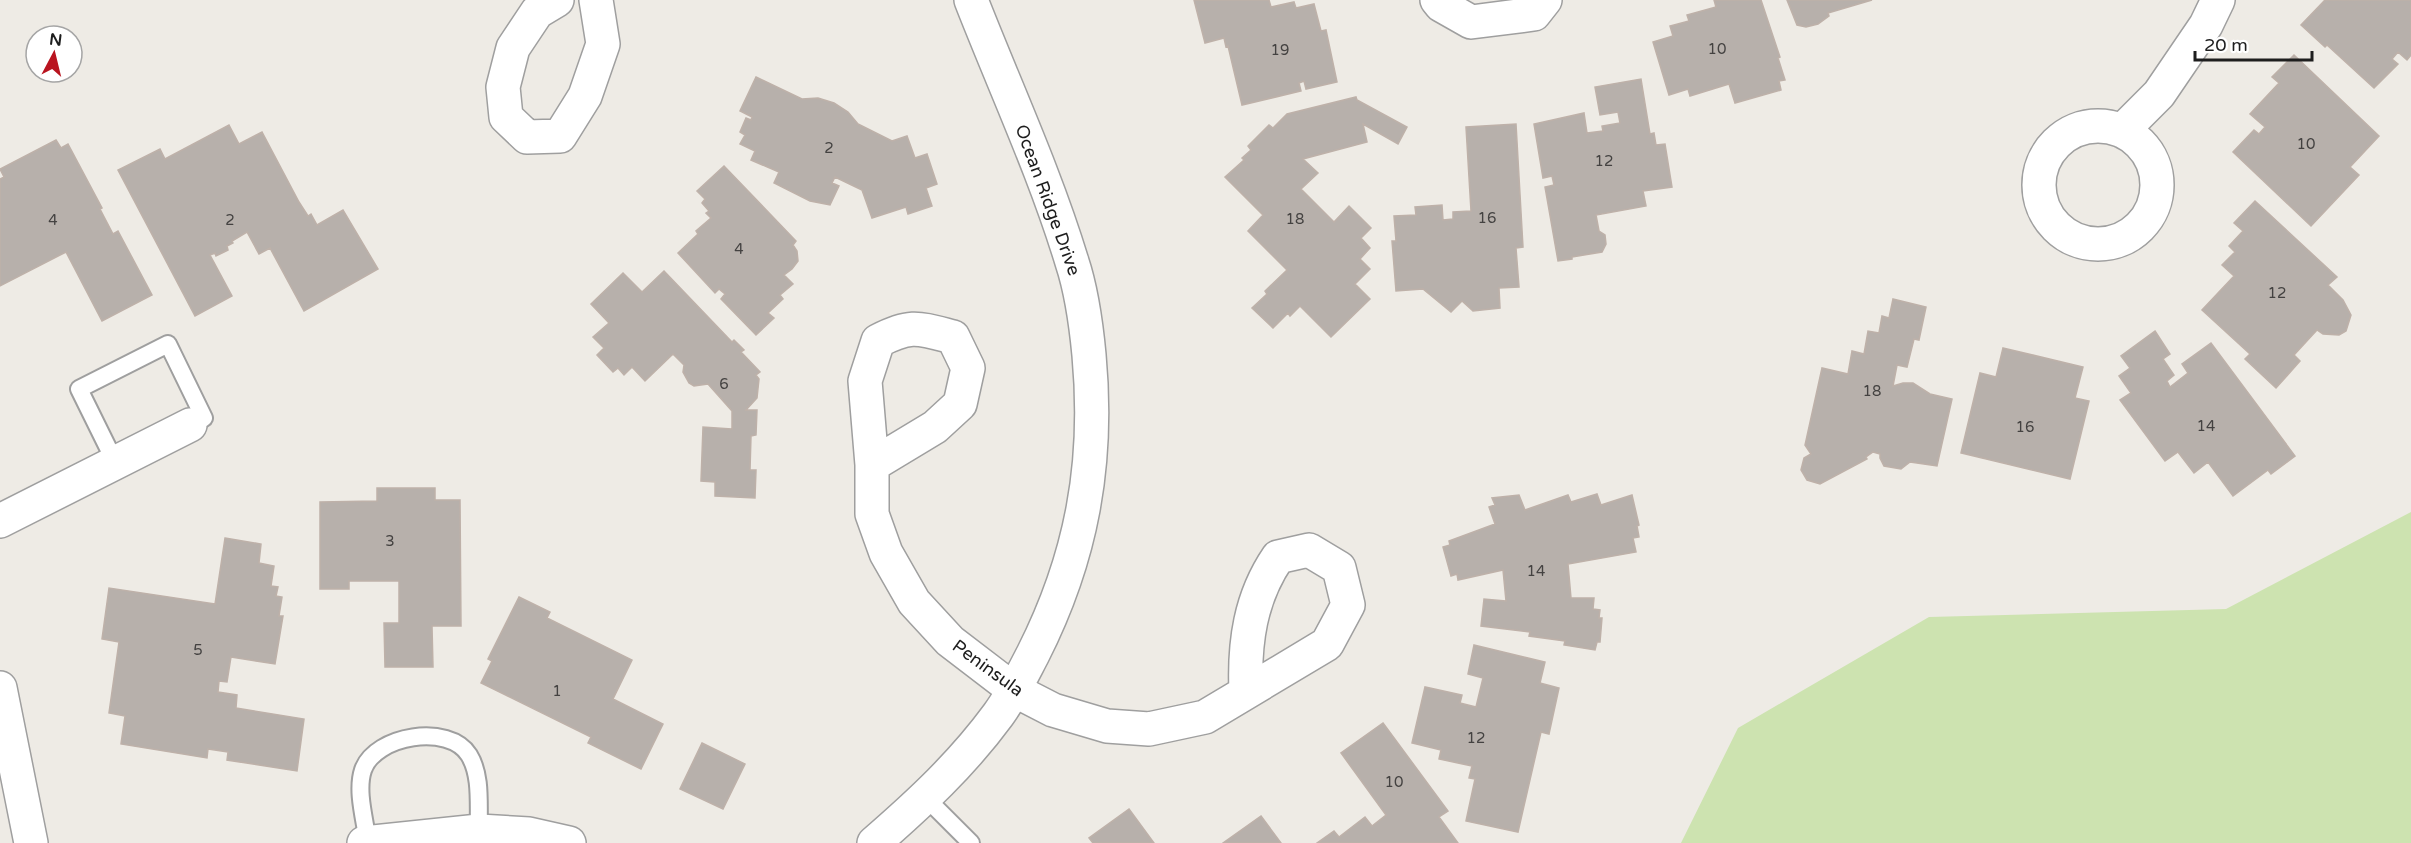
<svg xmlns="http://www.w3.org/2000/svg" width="2411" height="843" font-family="'Varela Round',sans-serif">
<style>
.grass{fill:#cde3b0}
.building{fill:#b7b0ab;stroke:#beb1a9;stroke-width:1.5}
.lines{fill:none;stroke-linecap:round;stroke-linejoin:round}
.service-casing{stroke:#9f9f9f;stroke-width:20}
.minor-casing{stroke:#9f9f9f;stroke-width:36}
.service{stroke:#fff;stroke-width:16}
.minor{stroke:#fff;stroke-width:33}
.labels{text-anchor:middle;stroke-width:4.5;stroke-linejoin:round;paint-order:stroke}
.number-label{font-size:15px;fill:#444241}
.street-label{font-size:18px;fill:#1e1e1e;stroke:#fff}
</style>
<rect width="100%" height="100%" fill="#eeebe5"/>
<path class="grass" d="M2411,512V843H1681L1738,728L1929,617L2226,609Z"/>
<path class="building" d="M1194,0H1269L1271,7L1294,2L1296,8L1314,4L1321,31L1326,30L1337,82L1306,89L1304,81L1299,83L1301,91L1242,105L1228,46L1226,47L1224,38L1205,43Z
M1714,0H1761L1780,57L1778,58L1785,80L1779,81L1781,90L1735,103L1729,84L1690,96L1688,89L1669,95L1653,42L1673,36L1670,26L1689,21L1687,15L1716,7Z
M1787,0H1872L1828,13L1829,16L1818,24L1806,27L1797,25Z
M2325,0H2411V55L2407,60L2398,52L2392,59L2398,64L2374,88L2327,45L2325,47L2301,25Z
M2294,55L2379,136L2350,167L2359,175L2311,226L2233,152L2254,130L2259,134L2265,127L2250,114L2279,83L2272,77Z
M756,77L802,99L818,98L834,103L848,112L858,124L892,141L907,136L915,158L927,154L937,184L926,188L932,206L908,214L906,207L872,218L862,190L835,177L832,183L839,186L830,205L810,201L774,183L779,172L751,160L755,151L740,144L745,135L740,132L746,118L751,120L752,117L740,111Z
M1641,79L1650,134L1654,133L1656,145L1665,144L1672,187L1643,191L1646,206L1596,215L1599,231L1605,235L1606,244L1602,252L1572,257V259L1558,261L1545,187L1554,185L1552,176L1543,178L1534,124L1584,113L1587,133L1603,131L1602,126L1620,123L1618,112L1600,115L1595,87Z
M1356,97L1357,100L1407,127L1398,144L1363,124L1367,142L1303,159L1318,173L1301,189L1334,222L1349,206L1371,228L1361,238L1370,248L1360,259L1370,269L1355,284L1370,299L1331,337L1300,306L1290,316L1288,313L1273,328L1252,308L1267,294L1265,291L1287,270L1248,231L1263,215L1225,177L1244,160L1242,158L1251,150L1248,146L1269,125L1273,128L1287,114Z
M1516,124L1523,247L1516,248L1519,287L1499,288L1500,308L1473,311L1462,301L1451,312L1423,289L1396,291L1392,241H1396L1394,216L1416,215L1415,207L1442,205L1443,220L1453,219V212L1471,211L1466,127Z
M229,125L239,144L262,132L299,202L308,216L311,214L317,225L343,210L378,269L304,311L270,248L259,254L247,232L232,241L233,243L227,246L228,250L216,256L215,253L210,255L232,296L195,316L118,170L160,149L165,159Z
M56,140L61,148L68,144L102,208L100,209L113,234L118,231L152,295L102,321L66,252L0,286V179L4,177L0,169Z
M724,166L796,241L793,245L797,251L798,261L792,269L784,275L793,284L780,295L783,299L768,313L774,318L756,335L721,299L725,294L719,289L715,293L678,253L698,234L696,231L711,218L706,213L709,211L702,203L705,199L697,191Z
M2255,201L2337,277L2328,285L2343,300L2351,315L2346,331L2339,335L2323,334L2317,330L2294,355L2300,361L2276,388L2245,359L2250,354L2202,310L2234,276L2222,265L2235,252L2229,246L2243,231L2234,223Z
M664,271L732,342L734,340L744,350L741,352L760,372L756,375L759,379L757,398L746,410H757L756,435L751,436L750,470H756L755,498L715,496V482L701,481L703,427L732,429V411L708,384L694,386L689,383L683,372L684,365L673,354L645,381L632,367L624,375L618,368L613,372L597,355L604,348L593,337L609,323L591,304L623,273L642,292Z
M1893,299L1926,307L1919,340L1914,339L1907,367L1897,365L1893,386L1903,383H1913L1930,394L1952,399L1937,466L1910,462L1901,469L1884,466L1880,458V454L1873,452L1866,457L1867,459L1820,484L1807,480L1801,470L1804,458L1811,454L1805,445L1822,368L1848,374L1852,351L1864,354L1868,331L1879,333L1882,316L1889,318Z
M2155,331L2170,354L2163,359L2174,375L2167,381L2170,387L2188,373L2182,364L2211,343L2295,456L2271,474L2268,470L2233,496L2208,462L2194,473L2178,452L2165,461L2120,400L2131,393L2119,376L2130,368L2121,356Z
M2003,348L2083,367L2075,398L2089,401L2070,479L1961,453L1980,373L1996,377Z
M377,488H435V500H460L461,626H432L433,667H385L384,623H399V581H349V589H320V502L377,501Z
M1597,494L1601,505L1632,495L1639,525L1637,526L1639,537L1633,538L1636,552L1568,564L1571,598H1594L1593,609L1600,610L1599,618H1602L1600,642H1597L1595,650L1564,645L1565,641L1529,636L1530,632L1481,626L1484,599L1506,601L1503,570L1458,580L1457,574L1451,576L1443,547L1450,545L1449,541L1495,524L1489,507L1495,505L1492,498L1519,495L1525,510L1568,495L1571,502Z
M225,538L261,544L259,563L274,566L271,586L278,587L276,596L282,597L279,616H283L275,664L231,657L227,682L219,681L218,692L237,695L236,708L304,719L297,771L227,760L228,752L208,749L207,758L121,744L125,716L109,713L119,642L102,639L109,588L215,604Z
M519,597L550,612L547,618L632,660L613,699L663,724L641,769L588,743L591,737L481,683L492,661L488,659Z
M1474,645L1545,662L1540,683L1559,688L1549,734L1541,732L1518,832L1466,821L1475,779L1469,778L1472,766L1439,759L1441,750L1412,743L1425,687L1462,695L1460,703L1476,707L1483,678L1468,674Z
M1383,723L1448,811L1439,817L1458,843H1317L1334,831L1339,837L1365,817L1372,826L1386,815L1341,753Z
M702,743L745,764L723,809L680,789Z
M1129,809L1154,843H1093L1089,838Z
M1261,816L1281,843H1223Z"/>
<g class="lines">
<defs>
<path id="service" d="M115,462L79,389L168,344L204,418L190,425
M926,798L971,843
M368,843C365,820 356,791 363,770C375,735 449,723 469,755C482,776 478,806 479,831"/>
<path id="minor" d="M557,0L537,12L513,48L503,87L506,117L527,137L560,136L585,96L603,44L596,0
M1437,0L1441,5L1471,22L1534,14L1545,0
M2039 185a59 59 0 1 1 118 0a59 59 0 1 1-118 0Z
M2122,131L2159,94L2206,25L2218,0
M872,465L935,427L960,404L968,368L953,337C918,328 911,324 878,341L865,381L872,465V514L886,553L914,602L950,641L1014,690L1053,710L1107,726L1149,729L1205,717L1327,644L1348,605L1339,568L1309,550L1278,557C1250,598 1244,643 1246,691
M0,521L190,425
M0,688L31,843
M364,843L479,831L529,834L569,843
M874,843C920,803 962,764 998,715C1012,696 1022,675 1033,654C1082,557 1099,463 1089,355C1086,323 1082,292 1072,262C1045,173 1005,87 971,0"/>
</defs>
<use href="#service" class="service-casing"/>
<use href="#minor" class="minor-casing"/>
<use href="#service" class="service"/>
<use href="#minor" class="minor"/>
</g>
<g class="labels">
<g class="number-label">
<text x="1717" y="54">10</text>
<text x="1280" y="55">19</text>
<text x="2306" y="149">10</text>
<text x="829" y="153">2</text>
<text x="1604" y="166">12</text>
<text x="1487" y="223">16</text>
<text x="1295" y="224">18</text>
<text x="53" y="225">4</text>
<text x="230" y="225">2</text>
<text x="739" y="254">4</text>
<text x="2277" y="298">12</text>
<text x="724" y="389">6</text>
<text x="1872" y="396">18</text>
<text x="2206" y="431">14</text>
<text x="2025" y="432">16</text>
<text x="390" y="546">3</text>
<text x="1536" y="576">14</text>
<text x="198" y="655">5</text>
<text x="557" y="696">1</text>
<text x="1476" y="743">12</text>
<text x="1394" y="787">10</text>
</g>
<g class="street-label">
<text transform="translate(1048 200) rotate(70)" y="6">Ocean Ridge Drive</text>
<text transform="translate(988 668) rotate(36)" y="6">Peninsula</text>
</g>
</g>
<g transform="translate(54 54) rotate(7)"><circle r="28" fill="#ffffff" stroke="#a5a5a5" stroke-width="1.5"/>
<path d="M0-4.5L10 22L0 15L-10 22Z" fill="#b9141f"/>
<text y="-9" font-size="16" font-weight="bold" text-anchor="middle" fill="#1e1e1e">N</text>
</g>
<path d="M2195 51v9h117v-9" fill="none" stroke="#1e1e1e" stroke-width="3"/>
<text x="2204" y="51" font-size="18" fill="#1e1e1e" stroke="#ffffff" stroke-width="4.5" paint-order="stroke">20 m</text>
</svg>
